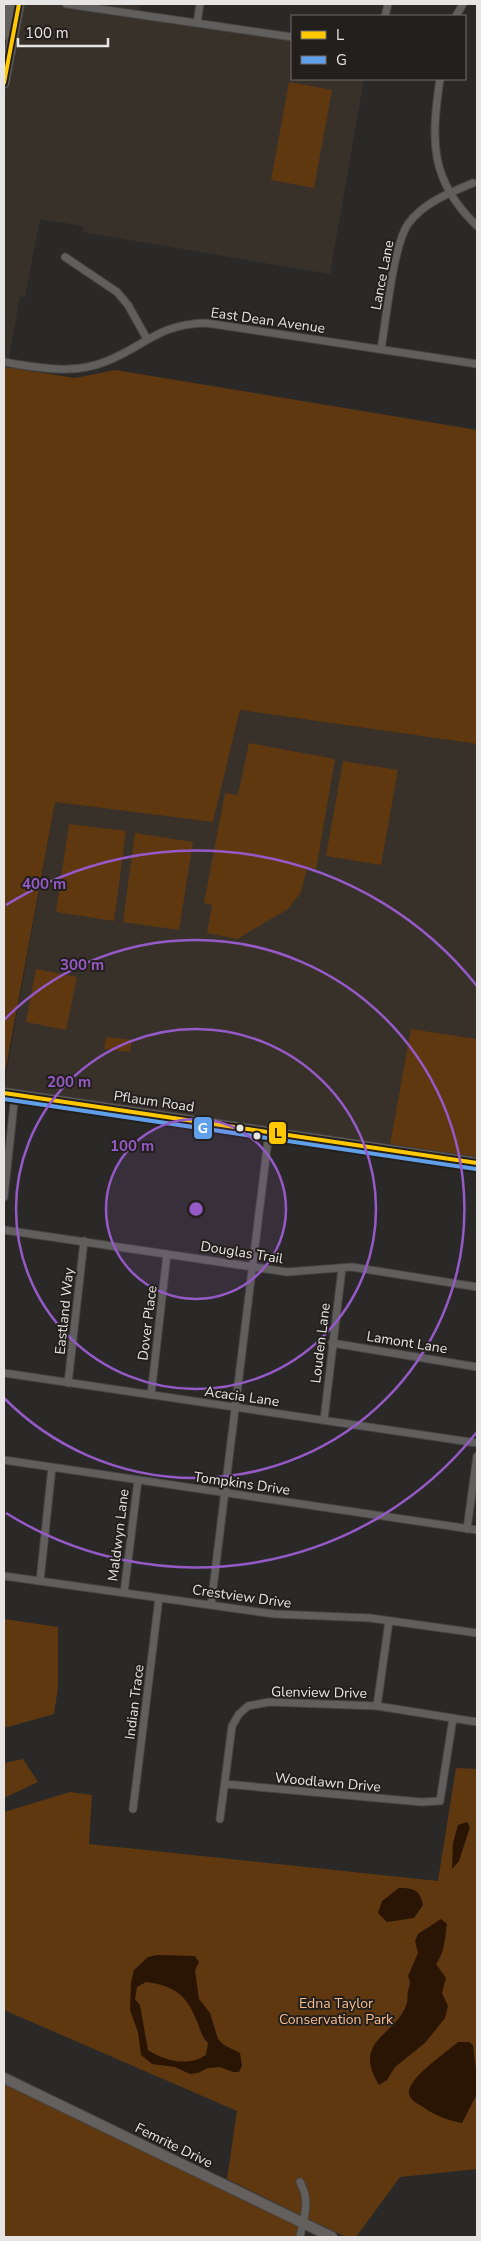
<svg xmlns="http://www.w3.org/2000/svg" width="481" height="2241" font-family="'Nunito Sans',sans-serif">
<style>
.built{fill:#38312a}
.green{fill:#5f3810}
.water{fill:#2a1504;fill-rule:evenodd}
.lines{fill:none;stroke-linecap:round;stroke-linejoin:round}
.street-casing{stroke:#464443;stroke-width:9}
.secondary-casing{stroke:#464443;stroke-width:12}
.street{stroke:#615f5d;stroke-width:7}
.secondary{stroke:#64605d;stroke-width:10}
.bus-1-casing{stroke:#231f1d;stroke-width:8}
.bus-2-casing{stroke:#231f1d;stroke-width:8}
.bus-1{stroke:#ffc800;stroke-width:4}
.bus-2{stroke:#609fe9;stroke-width:4}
.ring{fill:none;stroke:#965ac8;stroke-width:2.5}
.bus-dot{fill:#e7e5e3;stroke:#231f1d;stroke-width:2}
.labels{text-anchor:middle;stroke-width:4;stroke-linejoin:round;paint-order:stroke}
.street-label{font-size:14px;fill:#e7e5e3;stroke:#231f1d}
.park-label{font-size:14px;fill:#f7bc8d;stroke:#231f1d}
.centre{fill:#965ac8;stroke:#231f1d;stroke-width:2.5}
.ring-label{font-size:15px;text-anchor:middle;font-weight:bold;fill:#965ac8;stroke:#231f1d;stroke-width:4;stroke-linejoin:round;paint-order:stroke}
.line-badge{stroke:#231f1d;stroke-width:2}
.badge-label{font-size:14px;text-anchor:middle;font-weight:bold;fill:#fff}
.pale-badge-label{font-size:14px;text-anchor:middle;font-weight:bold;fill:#111}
</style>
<rect width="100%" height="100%" fill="#2b2927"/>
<path class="built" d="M19,4H140L138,15L292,37V79H364L330,274L82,232L83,226L40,219L25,297H20L8,363L4,362V83Z
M240,710L477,744V1039L411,1029L390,1144L4,1087L55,802L213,822Z"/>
<path class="green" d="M289,82L332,90L314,188L271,180Z
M4,367L75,378L115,370L477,430V744L240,710L213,822L55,802L4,1078Z
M249,743L335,759L316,869L307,867L301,892L288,909L237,939L207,933L212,905L204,903L225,793L238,795Z
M343,761L398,770L381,865L326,856Z
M69,824L126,831L114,921L56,912Z
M135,833L193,842L179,930L123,922Z
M36,969L77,977L66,1030L26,1022Z
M411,1029L477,1039V1157L390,1144Z
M106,1037L132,1040L130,1052L104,1049Z
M4,1619L58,1627V1687L54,1714L4,1728Z
M23,1759L38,1782L4,1798V1763Z
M456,1768L477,1769V2169L400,2177L356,2237H346L227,2179L237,2111L4,2010V1812L70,1792L92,1795L89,1844L438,1881Z
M4,2079L302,2223L300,2237H4Z"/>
<path class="water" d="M467,1822L470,1827L459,1861L452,1869L453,1843L458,1825Z
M399,1888C414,1888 420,1890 423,1905L414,1918L387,1922L378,1913L382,1901Z
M441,1919L447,1924C445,1939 445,1951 436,1964L446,1978L442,1993L448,2006L445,2018L425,2043L395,2067L387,2080L379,2085C351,2039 396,2037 407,2003C408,1999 407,1995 408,1991C410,1984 411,1983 408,1976L418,1953L415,1941L418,1934Z
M157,1955L195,1956L199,1962L195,1970L199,1999L210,2013L218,2039L224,2045L240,2053L242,2066L239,2072H233L220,2067L208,2068L198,2073L190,2074L175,2067L152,2064L141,2055L138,2032L130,2010L131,1982L134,1970L148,1957ZM146,1982C172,1985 186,1994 196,2019C200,2028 201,2036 208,2043L206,2055C188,2067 165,2061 148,2050L140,2005L135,1999L137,1987Z
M458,2042H469L473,2045L477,2078V2094L462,2123C447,2120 436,2116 423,2107C418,2104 411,2101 409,2094C406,2079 447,2052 458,2042Z"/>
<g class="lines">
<defs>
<path id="street" d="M66,4L292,37
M385,16L388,4
M456,16L463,4
M197,23L200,4
M440,79C431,140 429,180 477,226
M65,257L117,292L128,305L147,339
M381,349C386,321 393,246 408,224C423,203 449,193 473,183
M4,362C38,368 74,375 107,361C147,345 158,324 206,323L477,364
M4,1197L15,1094
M4,1230L287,1272L352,1267L477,1287
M332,1343L477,1367
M4,1373L477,1443
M68,1383L84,1241
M151,1395L167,1254
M324,1420L342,1268
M4,1460L477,1530
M467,1529L477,1456
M4,1576L274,1614L370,1618L477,1633
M40,1581L52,1467
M124,1593L138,1480
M211,1605L269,1132
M377,1706L389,1621
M225,1784L421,1802L440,1801L453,1718
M133,1809L159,1598
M220,1819L232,1726L239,1714L248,1706L269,1702L377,1706L477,1722
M300,2237C304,2216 311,2202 300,2182"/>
<path id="secondary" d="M4,35L10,4
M4,83L19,4
M4,1093L477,1163
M4,2078L332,2237"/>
</defs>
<use href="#street" class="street-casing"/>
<use href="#secondary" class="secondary-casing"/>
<use href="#street" class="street"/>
<use href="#secondary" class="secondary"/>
<defs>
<path id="bus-1" d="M4,83L19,4
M4,1093L477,1163"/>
<path id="bus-2" d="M4,1099L476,1169"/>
</defs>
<use href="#bus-1" class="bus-1-casing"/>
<use href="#bus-2" class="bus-2-casing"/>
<use href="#bus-1" class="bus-1"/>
<use href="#bus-2" class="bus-2"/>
</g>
<circle cx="196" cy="1209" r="90" fill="#965ac8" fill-opacity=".12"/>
<g class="ring">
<circle cx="196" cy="1209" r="90"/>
<circle cx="196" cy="1209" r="180"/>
<path d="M4 1020A269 269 0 1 1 4 1398"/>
<path d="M477 1432A359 359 0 0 1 6 1513M6 905A359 359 0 0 1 477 986"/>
</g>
<g class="bus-dot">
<circle cx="240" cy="1128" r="4.5"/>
<circle cx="257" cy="1136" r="4.5"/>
</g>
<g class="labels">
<g class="street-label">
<text transform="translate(382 275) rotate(-79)" y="5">Lance Lane</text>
<text transform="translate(268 320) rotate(8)" y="5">East Dean Avenue</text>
<text transform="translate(154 1101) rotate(8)" y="5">Pflaum Road</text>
<text transform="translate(242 1252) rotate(9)" y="5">Douglas Trail</text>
<text transform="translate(64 1311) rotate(-84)" y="5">Eastland Way</text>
<text transform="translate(147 1323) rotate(-83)" y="5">Dover Place</text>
<text transform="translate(407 1342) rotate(9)" y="5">Lamont Lane</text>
<text transform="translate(320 1343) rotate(-83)" y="5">Louden Lane</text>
<text transform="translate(242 1396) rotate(8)" y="5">Acacia Lane</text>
<text transform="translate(242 1483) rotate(8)" y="5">Tompkins Drive</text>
<text transform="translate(118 1535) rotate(-83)" y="5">Maldwyn Lane</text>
<text transform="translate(242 1596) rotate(8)" y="5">Crestview Drive</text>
<text transform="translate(319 1692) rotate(1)" y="5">Glenview Drive</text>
<text transform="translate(134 1702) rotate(-83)" y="5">Indian Trace</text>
<text transform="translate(328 1782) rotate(5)" y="5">Woodlawn Drive</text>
<text transform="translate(174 2145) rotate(26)" y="5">Femrite Drive</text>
</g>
<g class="park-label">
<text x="336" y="2008">Edna Taylor<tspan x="336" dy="16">Conservation Park</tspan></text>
</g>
</g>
<circle cx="196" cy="1209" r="8" class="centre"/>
<g class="ring-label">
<text x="44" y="889">400 m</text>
<text x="82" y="970">300 m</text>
<text x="69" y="1087">200 m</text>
<text x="132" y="1151">100 m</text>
</g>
<g class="line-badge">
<rect x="193" y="1116" width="20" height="24" rx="5" fill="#609fe9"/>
<rect x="268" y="1121" width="19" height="24" rx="5" fill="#ffc800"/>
</g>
<g class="badge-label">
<text x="203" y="1133">G</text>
</g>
<g class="pale-badge-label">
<text x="278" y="1138">L</text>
</g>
<rect width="481" height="2241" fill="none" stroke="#e7e5e3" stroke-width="10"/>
<rect x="291" y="15" width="175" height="65" fill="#231f1d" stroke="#716e6c"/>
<rect x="301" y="31" width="25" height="8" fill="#ffc800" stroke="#716e6c"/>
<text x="336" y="40" font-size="15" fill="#e7e5e3">L</text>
<rect x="301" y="56" width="25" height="8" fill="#609fe9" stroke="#716e6c"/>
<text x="336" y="65" font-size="15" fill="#e7e5e3">G</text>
<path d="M18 38v8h90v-8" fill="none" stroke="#e7e5e3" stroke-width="2.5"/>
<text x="25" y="38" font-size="15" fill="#e7e5e3" stroke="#231f1d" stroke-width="4" paint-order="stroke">100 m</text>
</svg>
